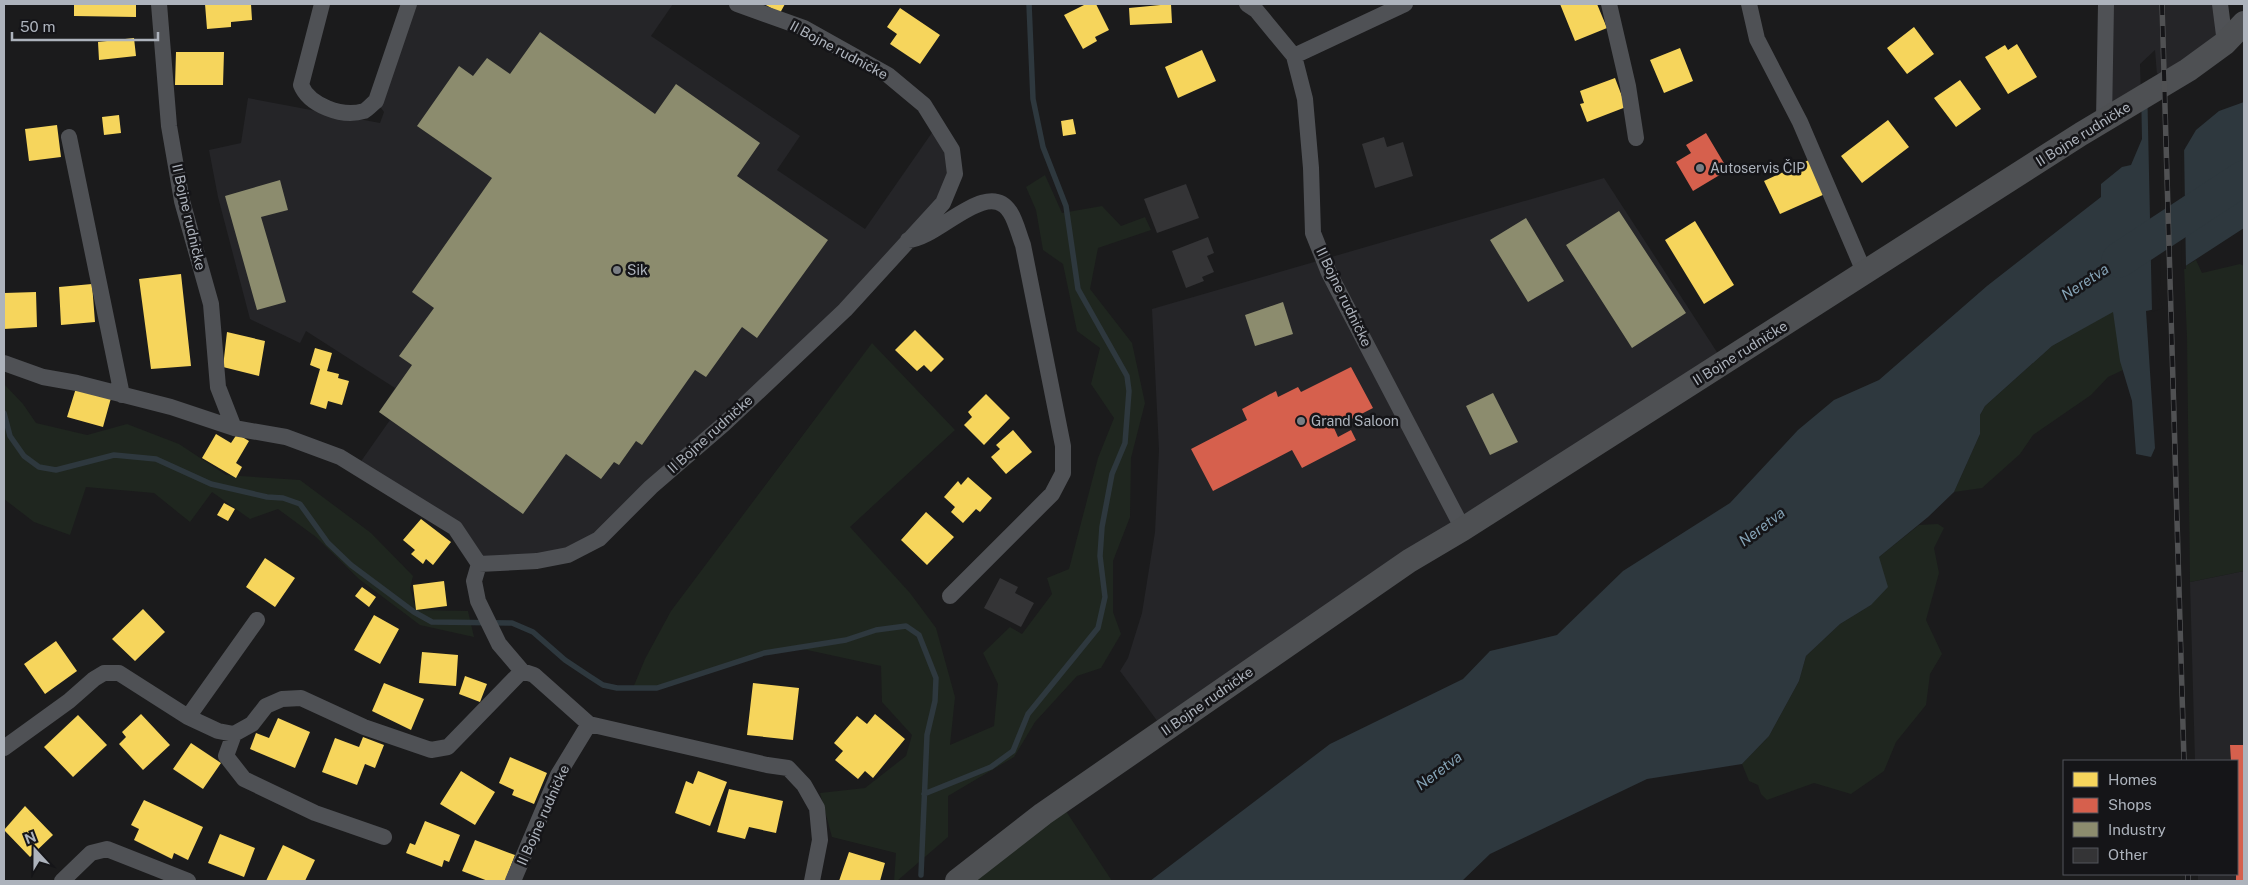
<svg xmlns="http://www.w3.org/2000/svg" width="2248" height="885" font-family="'Public Sans',sans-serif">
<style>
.built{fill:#252528}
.green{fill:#1f261f}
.water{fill:#2e383e}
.pier{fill:#1b1b1c}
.homes{fill:#f6d55c}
.shops{fill:#d6604d}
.industry{fill:#8c8c6e}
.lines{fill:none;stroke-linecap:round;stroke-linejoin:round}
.stream{stroke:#2e383e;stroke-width:5.5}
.river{stroke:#2e383e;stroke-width:35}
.building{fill:#343436}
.street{stroke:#4f5155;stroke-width:16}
.secondary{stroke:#4e5053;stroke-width:24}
.rail-casing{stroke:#505153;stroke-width:5.5}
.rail{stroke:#151518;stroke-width:4;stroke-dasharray:11;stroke-linecap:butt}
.poi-dot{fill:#7a7e84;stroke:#151518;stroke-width:2}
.labels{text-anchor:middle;stroke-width:5;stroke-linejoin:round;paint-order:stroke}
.street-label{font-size:14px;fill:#adb3bc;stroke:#151518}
.poi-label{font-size:14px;fill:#adb3bc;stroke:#151518;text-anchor:start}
.water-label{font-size:15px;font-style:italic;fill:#85a3b6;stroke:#151518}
</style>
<rect width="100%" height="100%" fill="#1b1b1c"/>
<path class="built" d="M409,4H673L651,36L800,136L777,170L865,229L938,124L952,150L943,203L724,424L568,555L479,564L455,528L357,467L390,420L379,412L395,388L306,331L300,343L250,319L218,197L209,150L241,143L248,98L380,123L384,112L376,101Z
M2106,4H2220L2225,43L2157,75L2155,50L2140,64L2141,97L2103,111Z
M1604,178L1724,363L1164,730L1120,671L1128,658L1142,613L1155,532L1159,450L1152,309Z
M2244,571V881H2198V874H2237V761H2195L2190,582Z"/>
<path class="green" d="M1045,175L1062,213L1102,206L1121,226L1145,217L1151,230L1098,248L1090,289L1132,343L1145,403L1131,458L1130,517L1113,561V612L1121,634L1101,668L1077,676L1035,722L1014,757L948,796V837L897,881H894L896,853L832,837L820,793L865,788L906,756L912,735L882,702L881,666L798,648L764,653L657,688H633L645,659L671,611L872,343L955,430L850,527L910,593L936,628L955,697L950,745L994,726L998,684L983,653L1010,627L1022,634L1052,594L1047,578L1069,569L1098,458L1114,418L1091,384L1100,348L1077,331L1063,264L1043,250L1036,210L1026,187Z
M2196,260L2202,273L2240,264L2244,266V571L2190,582L2187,337L2184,267Z
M2113,311L2123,370L2108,377L2091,395L2033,435L2020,454L1982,488L1954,492L1980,434V415L1985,406L2052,346Z
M4,384L23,404L36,423L87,435L127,424L179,444L226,475L300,480L371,533L413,576L410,588L416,610L468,611L474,637L420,625L359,579L316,537L278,509L250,519L212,492L190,522L154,493L86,487L70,535L34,522L4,499Z
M1938,524L1944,528L1934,548L1939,573L1926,620L1942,654L1930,674L1926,705L1896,742L1884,771L1851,794L1814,783L1767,800L1761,794L1758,785L1749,781L1742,764L1769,736L1799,681L1806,656L1840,624L1871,605L1879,557L1919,525Z
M1060,802L1112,881H957Z"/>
<path class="water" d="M2157,75L2153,289L2161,308L2146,311L2155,448L2151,457L2136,454L2132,401L2120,361L2113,312L2052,346L1985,406L1980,415V434L1954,492L1928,517L1879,557L1888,587L1871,605L1840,624L1806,656L1799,681L1769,736L1742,764L1647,779L1490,854L1462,881H1150L1330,744L1463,679L1490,651L1557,635L1623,571L1730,503L1798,430L1834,400L1879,380L1987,286L2101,197V184L2122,167L2131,165L2142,139L2141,88Z
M2244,102V228L2184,267L2183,152L2196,130L2219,111Z"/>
<path class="pier" d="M2157,73L2160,75L2161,285L2156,290L2163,308L2152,312L2147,80Z
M2184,145L2186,269H2184L2182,267L2181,152Z"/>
<path class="homes" d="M74,4H136V17L74,16Z
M205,4H251L252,20L231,22V27L207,29Z
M764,4H785L780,13Z
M1086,4H1096L1109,30L1095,37L1097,41L1083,49L1064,15Z
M1171,4L1172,23L1130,25L1129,8Z
M1560,4H1597L1607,28L1575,41Z
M900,8L940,35L920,64L890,44L897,34L887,27Z
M1914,27L1934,54L1907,74L1887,48Z
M134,38L136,56L99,60L98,42Z
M2017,44L2037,77L2008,94L1985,57L2005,45L2008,50Z
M1680,48L1693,81L1664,93L1650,60Z
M1202,50L1216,81L1178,98L1165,67Z
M176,52H224L223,85H175Z
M1615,78L1626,107L1587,122L1580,104L1584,103L1580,91Z
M1960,80L1981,109L1956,127L1934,98Z
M119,115L121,133L104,135L102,117Z
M1073,119L1076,134L1063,136L1061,121Z
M1888,120L1909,147L1862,183L1841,156Z
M57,125L61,157L29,161L25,129Z
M1809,160L1825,194L1780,214L1764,181Z
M1695,221L1734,285L1704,304L1665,240Z
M181,274L191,366L151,369L139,279Z
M92,284L95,322L61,325L59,287Z
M36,292L37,327L4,329V293Z
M915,330L944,359L931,372L924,365L917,371L895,350Z
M227,332L265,341L259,376L223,367Z
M315,348L332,353L327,371L339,374L338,378L349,381L342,405L328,401L326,409L310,404L320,369L310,365Z
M76,388L111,398L103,427L67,417Z
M986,394L1010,418L984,445L964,425L972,417L968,412Z
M1013,430L1032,452L1006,474L991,457L1000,449L996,445Z
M216,434L231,443L237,434L249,441L236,463L242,467L236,478L202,458Z
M968,477L992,498L980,512L976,509L963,523L951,512L955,507L944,497L958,481L961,485Z
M224,503L235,509L228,521L217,515Z
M926,512L954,537L927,565L901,540Z
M421,519L451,542L433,565L426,559L423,564L411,554L415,550L403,540Z
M265,558L295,578L275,607L246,587Z
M444,581L447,606L416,610L413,585Z
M362,587L376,597L369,607L355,596Z
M143,609L165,632L135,661L112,639Z
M374,615L399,629L380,664L354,650Z
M56,641L77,671L45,694L24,664Z
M422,652L458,655L456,686L419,683Z
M465,676L487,684L480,702L459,694Z
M384,683L424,699L411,730L372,711Z
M753,683L799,688L793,740L747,735Z
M141,714L170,745L143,770L119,744L126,737L122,732Z
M875,714L905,739L873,778L865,771L858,779L835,760L843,751L834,743L857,716L867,724Z
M78,715L107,745L73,777L44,747Z
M278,718L310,732L295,768L250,749L256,733L269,738Z
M363,737L384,745L375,768L365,764L357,785L322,772L335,738L359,747Z
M191,743L221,763L203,789L173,769Z
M510,757L547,773L534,804L512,795L514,790L499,783Z
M461,771L495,792L475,825L440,804Z
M698,771L727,782L710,826L675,813L686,781L693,784Z
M729,789L783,801L776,833L749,827L745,839L717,832Z
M144,800L203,827L188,860L174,853L172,859L134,840L139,829L131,825Z
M25,806L53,835L30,857L4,830Z
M425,821L460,835L449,862L444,860L442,867L406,853L410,843L415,845Z
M220,834L255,848L244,877L208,863Z
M475,840L515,855L505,881H488L462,871Z
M283,845L315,860L305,881H266Z
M849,852L885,863L880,881H839Z"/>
<path class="shops" d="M1706,133L1728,170L1693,191L1676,162L1691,153L1686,145Z
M1351,367L1373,408L1334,428L1338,437L1351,430L1356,440L1302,468L1292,450L1213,491L1191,449L1247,420L1242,409L1276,391L1278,397L1298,387L1301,392Z
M2230,745H2244V881H2236L2237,761H2231Z"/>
<path class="industry" d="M540,32L655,114L676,84L760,143L737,176L828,240L757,338L742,327L706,377L695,370L642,445L636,441L619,465L614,462L601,479L566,454L523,514L379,412L412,365L399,356L434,308L412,292L492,178L417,126L459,66L473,76L487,58L510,74Z
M280,180L288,210L261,217L286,302L257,310L225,196Z
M1619,211L1686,313L1632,348L1566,245Z
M1526,218L1564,281L1528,302L1490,240Z
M1283,302L1293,334L1255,346L1245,315Z
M1493,393L1518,442L1490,455L1466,406Z"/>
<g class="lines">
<path class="stream" d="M4,413L10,436L24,456L39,467L56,470L114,455L156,459L211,484L267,497L283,498L300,504L328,543L351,565L414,612L432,622L512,623L533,632L565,660L589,676L603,685L617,688H657L764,653L846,640L876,630L906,626L919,635L936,678L935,701L927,735L921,875
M924,794L991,767L1013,751L1028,714L1098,628L1105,597L1100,556L1102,527L1112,474L1125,443L1129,391L1127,376L1078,289L1066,206L1043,147L1033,99L1029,4"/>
<path class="river" d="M2119,260L2244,178"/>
</g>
<path class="building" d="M1384,137L1387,147L1403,142L1413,176L1375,188L1362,144Z
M1186,184L1199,218L1157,233L1144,199Z
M1208,237L1214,253L1207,256L1214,272L1202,277L1204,281L1186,288L1172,251Z
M1000,578L1018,587L1015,593L1034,603L1021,627L984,608Z"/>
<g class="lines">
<path class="street" d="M159,4L169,126L182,201L211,304L218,387L234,428
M322,4L301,85C309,105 342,118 364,111C368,109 372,104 376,101L409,4
M1247,4L1256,10L1294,56L1305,99L1311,168L1313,233L1329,273L1463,529
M1609,4L1628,86L1636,138
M1749,4L1757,39L1800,122L1865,274
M2220,4L2225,43
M1294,56L1405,4
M2104,120L2106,4
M69,137L122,395
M908,240C938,239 987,177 1010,212C1016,221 1019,235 1023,245L1063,446V473L1052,494L950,596
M4,363L43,377L77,383L171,407L234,428L286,437L340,457L455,528L479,564L474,581L478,601L499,644L522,671L534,675L589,724L767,765L788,768L804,785L817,808L820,840L812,881
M479,564L537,561L568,555L599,539L651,487L724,424L845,310L943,203L955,174L952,150L924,105L888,75L804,28L737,4
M188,717L257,620
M234,734L226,756L244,779L315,813L384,837
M4,748L69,701L94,679L104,673H119L188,717L218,731L234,734L252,724L266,706L282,699L301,698L364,727L431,750L448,747L522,671
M62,881L91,853L107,849L188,881
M513,881L558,775L589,724"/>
<path class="secondary" d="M957,881L1043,814L1409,561L1463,529L2081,134L2188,70L2225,43L2244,23"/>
<defs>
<path id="rail" d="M2162,4L2184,761
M2188,874V881"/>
</defs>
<use href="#rail" class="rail-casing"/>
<use href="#rail" class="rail"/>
</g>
<g class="poi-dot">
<circle cx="1700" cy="168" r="5"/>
<circle cx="617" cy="270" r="5"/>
<circle cx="1301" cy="421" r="5"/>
</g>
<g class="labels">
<g class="street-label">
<text transform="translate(839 50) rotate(28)" y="5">II Bojne rudničke</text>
<text transform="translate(2083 134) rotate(-32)" y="5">II Bojne rudničke</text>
<text transform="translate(189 217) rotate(77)" y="5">II Bojne rudničke</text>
<text transform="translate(1344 297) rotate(64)" y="5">II Bojne rudničke</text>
<text transform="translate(1740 353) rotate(-32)" y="5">II Bojne rudničke</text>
<text transform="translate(710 434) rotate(-42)" y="5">II Bojne rudničke</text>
<text transform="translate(1207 701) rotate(-35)" y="5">II Bojne rudničke</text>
<text transform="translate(543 815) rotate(-66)" y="5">II Bojne rudničke</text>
</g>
<g class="poi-label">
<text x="1710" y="173">Autoservis ČIP</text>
<text x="627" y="275">Sik</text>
<text x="1311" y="426">Grand Saloon</text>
</g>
<g class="water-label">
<text transform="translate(2085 282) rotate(-33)" y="5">Neretva</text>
<text transform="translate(1762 527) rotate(-37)" y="5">Neretva</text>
<text transform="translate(1439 771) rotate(-37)" y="5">Neretva</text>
</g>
</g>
<rect width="2248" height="885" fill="none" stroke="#adb3bc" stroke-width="10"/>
<rect x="2063" y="760" width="175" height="115" fill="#151518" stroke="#52545a"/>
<rect x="2073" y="772" width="25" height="15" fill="#f6d55c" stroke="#52545a"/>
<text x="2108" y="785" font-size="15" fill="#adb3bc">Homes</text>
<rect x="2073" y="798" width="25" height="15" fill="#d6604d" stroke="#52545a"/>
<text x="2108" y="810" font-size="15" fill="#adb3bc">Shops</text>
<rect x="2073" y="822" width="25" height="15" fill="#8c8c6e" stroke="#52545a"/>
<text x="2108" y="835" font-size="15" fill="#adb3bc">Industry</text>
<rect x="2073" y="848" width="25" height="15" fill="#343436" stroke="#52545a"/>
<text x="2108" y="860" font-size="15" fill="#adb3bc">Other</text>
<g transform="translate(35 850) rotate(339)" stroke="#151518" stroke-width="4" paint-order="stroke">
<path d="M0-4L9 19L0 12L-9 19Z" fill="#adb3bc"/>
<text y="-8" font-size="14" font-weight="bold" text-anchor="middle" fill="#adb3bc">N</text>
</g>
<path d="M12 32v8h146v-8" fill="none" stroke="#adb3bc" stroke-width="2.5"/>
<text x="20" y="32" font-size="15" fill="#adb3bc" stroke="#151518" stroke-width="4" paint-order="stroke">50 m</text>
</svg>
